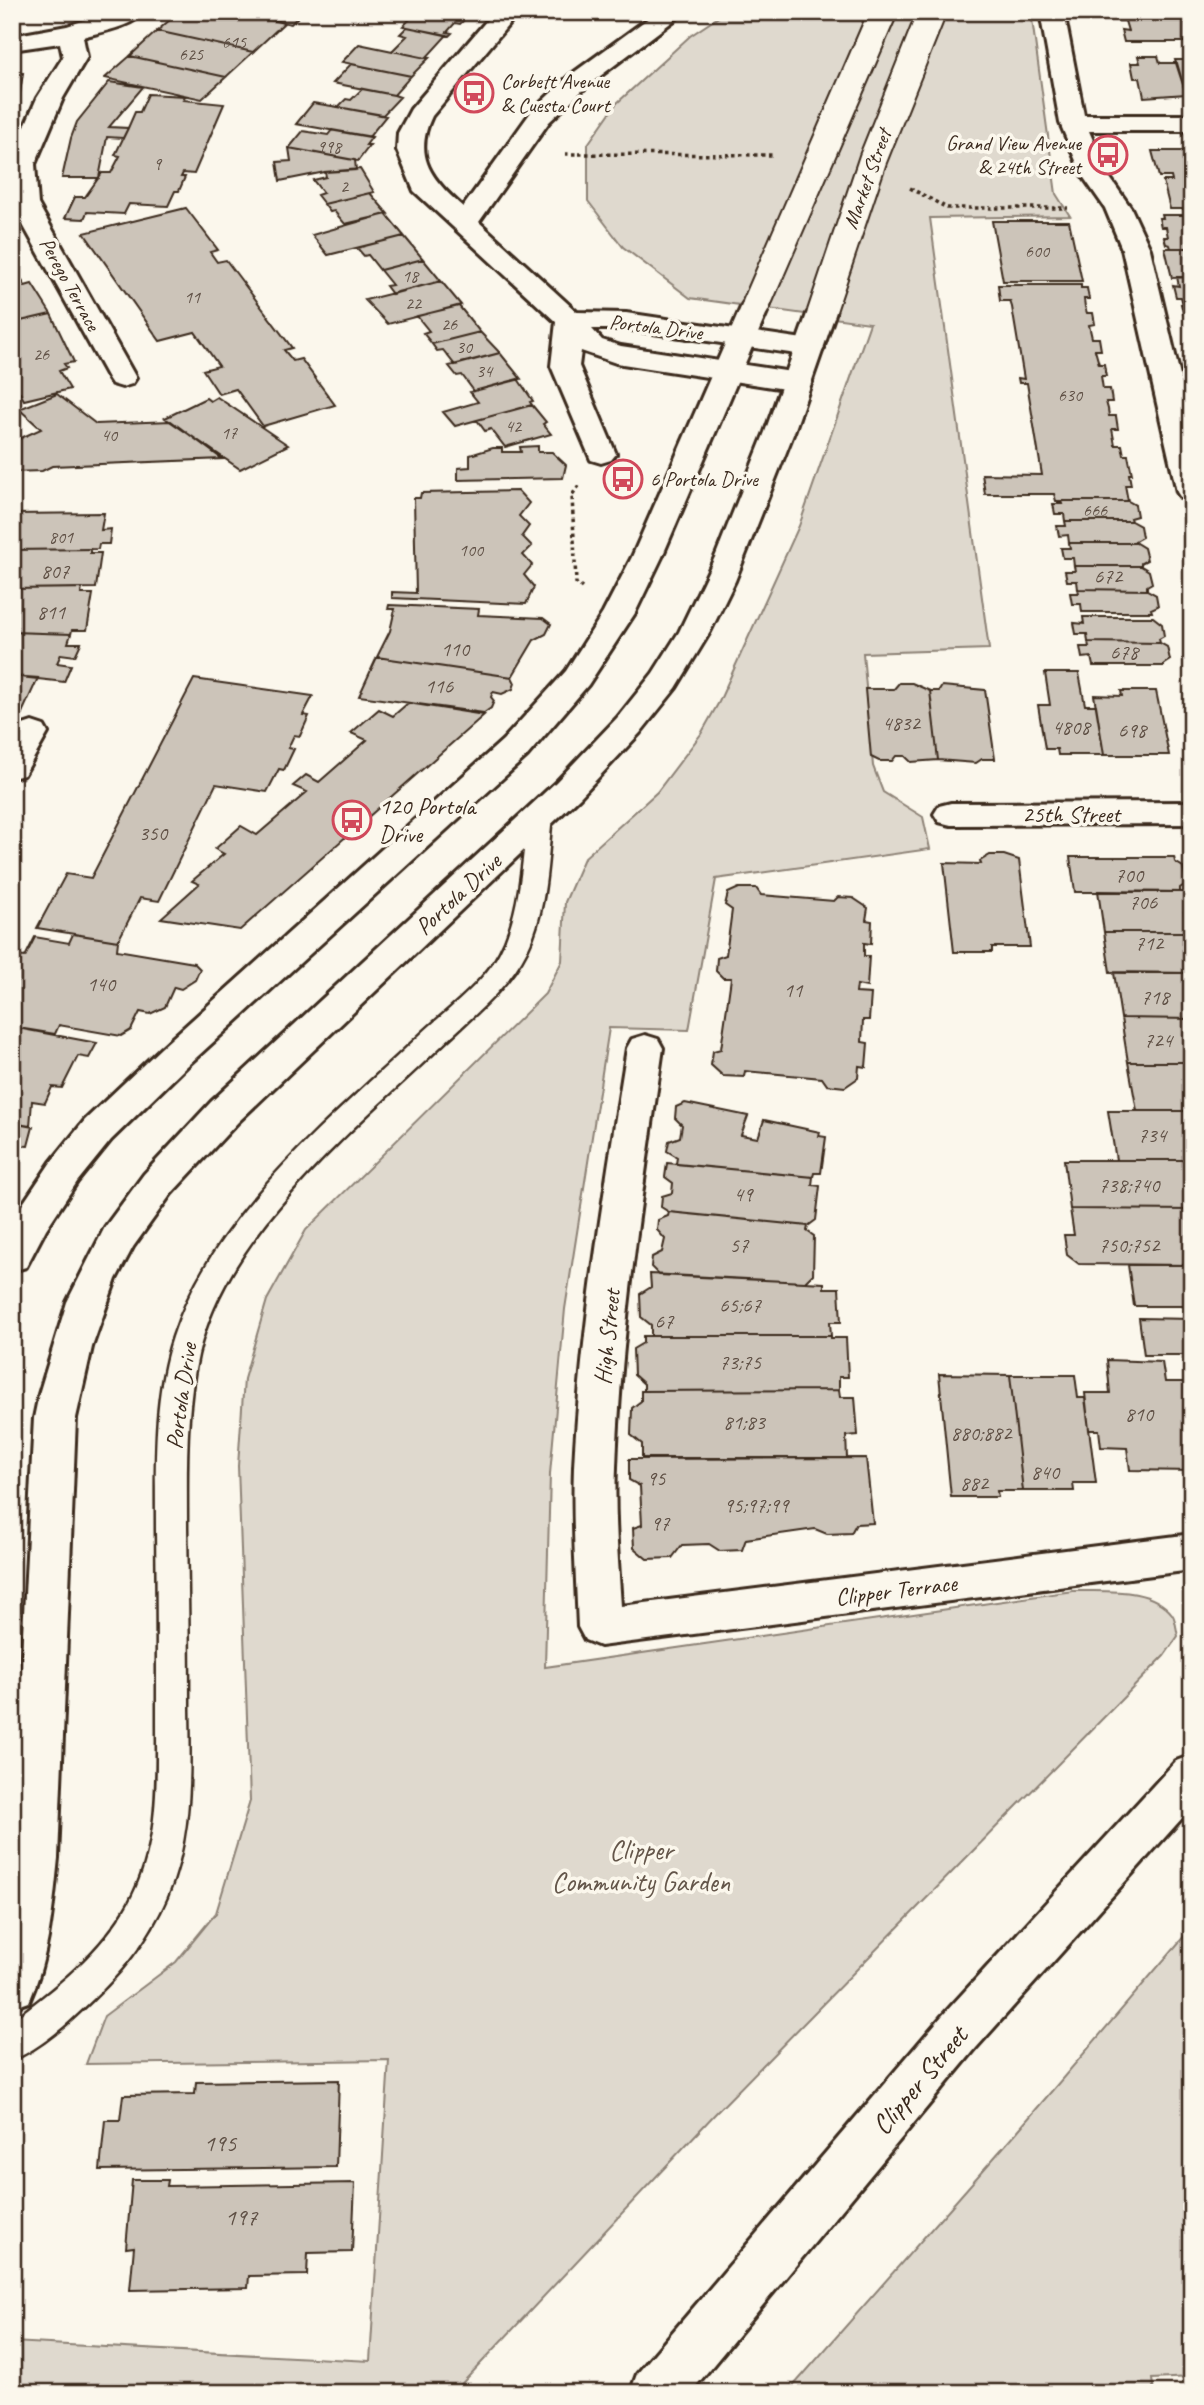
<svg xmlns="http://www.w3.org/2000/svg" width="1204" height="2405" font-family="Caveat,sans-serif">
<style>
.green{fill:#dfd9ce;stroke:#8d8276;stroke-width:2}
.building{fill:#ccc4b9;stroke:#3b2a1e;stroke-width:2}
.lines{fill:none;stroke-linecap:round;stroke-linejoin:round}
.lane-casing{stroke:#3b2a1e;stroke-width:5}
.street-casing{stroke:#3b2a1e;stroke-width:6}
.secondary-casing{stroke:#3b2a1e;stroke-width:6}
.primary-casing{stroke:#3b2a1e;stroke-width:6}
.path{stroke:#3b2a1e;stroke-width:3.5;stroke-dasharray:3.5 3.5;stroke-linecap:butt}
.lane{fill:#fbf7ec;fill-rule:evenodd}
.street{fill:#fbf7ec;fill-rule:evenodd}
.secondary{fill:#fbf7ec;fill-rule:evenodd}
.primary{fill:#fbf7ec;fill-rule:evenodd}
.primary-bridge-casing{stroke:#3b2a1e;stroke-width:31;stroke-linecap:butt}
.primary-bridge{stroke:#fbf7ec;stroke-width:27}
.labels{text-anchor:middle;stroke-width:7;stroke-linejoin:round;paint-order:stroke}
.far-number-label{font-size:18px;fill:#5f5045}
.far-poi-label{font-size:21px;fill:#3b2a1e;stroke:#fbf7ec;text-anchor:start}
.far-street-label{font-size:21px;fill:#3b2a1e;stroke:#fbf7ec}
.number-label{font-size:21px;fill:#5f5045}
.poi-label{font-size:24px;fill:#3b2a1e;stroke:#fbf7ec;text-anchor:start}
.street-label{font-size:24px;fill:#3b2a1e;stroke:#fbf7ec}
.near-number-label{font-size:24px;fill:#5f5045}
.near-park-label{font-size:28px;fill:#64564a;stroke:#fbf7ec}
.near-street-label{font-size:28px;fill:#3b2a1e;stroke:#fbf7ec}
</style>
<rect width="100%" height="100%" fill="#fbf7ec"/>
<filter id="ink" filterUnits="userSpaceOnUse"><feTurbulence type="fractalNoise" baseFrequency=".0143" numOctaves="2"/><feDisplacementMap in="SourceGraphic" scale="14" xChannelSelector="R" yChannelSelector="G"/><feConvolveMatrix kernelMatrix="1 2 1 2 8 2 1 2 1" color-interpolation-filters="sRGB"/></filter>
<g filter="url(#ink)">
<path class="green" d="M726,12H1031L1056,194L1070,216L930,218L989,649L863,653L873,766L883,792L923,817L930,849L716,879L689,1030L609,1028L565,1309L550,1474L545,1667L1073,1591C1105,1592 1150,1586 1172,1614C1176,1619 1176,1629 1178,1636L1164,1656L715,2114L453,2393H12V2342L370,2361L389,2060L86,2064L104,2016L176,1962L216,1913L250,1801L238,1466L244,1379L267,1300L306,1230L545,994L562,961L565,902L584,858L657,792L701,734L719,702L799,526L870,323L690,298L623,247L588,201V144L616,104L690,36Z
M1192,1927V2377L1152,2379L1154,2393H787L1015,2134Z"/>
<path class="building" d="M179,12H235L284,23L253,52L157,31Z
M235,12H303L291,24Z
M396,12H449L467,17L460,24L455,23L447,32L452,33L449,36L403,26L410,19L393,15Z
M1116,12H1192V42H1124L1121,30L1128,31L1125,21H1119Z
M407,27L447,35L426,58L392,51L407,36L400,34Z
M157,31L253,52L226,77L130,56Z
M359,44L426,58H429L411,76L342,62Z
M130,56L226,77L202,99L105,78Z
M1138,56H1158L1160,63H1177L1186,94L1144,97L1140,78H1134L1131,63H1140Z
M1175,60H1192V95L1186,94Z
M351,64L411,76L394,95L333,83Z
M12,73H23L17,113H12Z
M109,82L143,87L109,127L128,128L123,138L107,137L99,178H62L71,138L77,122Z
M362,89L394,95L400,97L383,115L338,107L346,99L351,100Z
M148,94L185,96L183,100L224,104L194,174L183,173L181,177H185L179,191H175L168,206L129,204L124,214L87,212L84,219L65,218L75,197H85L102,173H111L120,156L115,155L128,128L135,112H140Z
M313,103L338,107L386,116L369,137L296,124Z
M332,130L372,137L366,145H370L358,161L289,148L303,131L328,135Z
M289,148L355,160L356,170L325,172L280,181L277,162L291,161Z
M1152,151H1192V209H1170L1163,181H1172L1171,177H1159Z
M360,169L374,192L324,204L317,195L323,193L313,180L326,177L325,172Z
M370,193L388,214L345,224L334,211L330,212L324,204Z
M186,208L218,250L210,252L217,262L226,260L292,348L284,350L293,361L301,359L335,405L263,426L236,389L219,394L203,370L219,366L195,332L160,341L84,233Z
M386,214L404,236L328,255L312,235Z
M1162,215H1186L1187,219H1192V248H1171L1170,245L1166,244L1164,237H1168L1166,227H1161L1159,218H1163Z
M992,221H1069L1082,281H1003Z
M404,236L423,259L380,270L368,255L364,256L357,248Z
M1165,248H1192V277L1172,278Z
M423,259L441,281L392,294L386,286L392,285L380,270Z
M16,270L25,286L32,284L51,314L12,323V271Z
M1177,277H1192V304H1183L1181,297H1176L1173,285L1179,286Z
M441,281L461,305L388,324L365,300Z
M998,285H1081V288H1087L1089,299H1084L1085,307L1087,313H1093L1095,324L1089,325L1092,338H1099L1101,350H1095L1099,364H1104L1106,376H1101L1103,389H1110L1112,402H1106L1108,409L1109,416H1116L1118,429H1112L1115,445H1122L1124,455H1128L1132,474H1129L1131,485H1125L1128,501H1056L1054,494H985L982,474L1042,475L1027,383H1019L1018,378L1024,379L1012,307L1010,301H1000Z
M1181,304H1192V331H1188Z
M459,306L480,332L432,344L423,333L429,331L417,316Z
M51,314L74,362L64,364L67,368L59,371L70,389L24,400L20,393L12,395V323Z
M480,332L500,353L455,365L443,350L437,351L432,344Z
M500,353L521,379L474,391L462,375L457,376L449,366Z
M518,379L533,401L530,402L532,405L455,426L443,412L478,402L470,392Z
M57,394L96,424L171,421L222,459L52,466L42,471L12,472V442L41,429L19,409Z
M217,397L288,445L240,469L165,418L206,398L210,401Z
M532,405L546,422L543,424L551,434L505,447L491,429L485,431L477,420Z
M538,446V452H552L566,465L563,478L458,480V468L470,467V455L493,448H502V452H521L520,447Z
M518,491L529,503L519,516L529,526L522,536L532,546L523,555L532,565L524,575L534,587L526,604L392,598V592L416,593L414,498H420L421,493Z
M1061,501H1128L1135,505L1137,516L1130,518L1131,521H1065L1064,514H1055L1053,504H1062Z
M104,513L101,530L111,529L109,544H99L98,549L12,550V514Z
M1065,521H1131L1140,526L1142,537L1135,541L1136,543H1069L1068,535L1059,536L1057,526H1066Z
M1069,543H1136L1144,548L1147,560L1141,563V566H1074L1073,558H1063L1061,548H1070Z
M90,549V553H101L96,588L12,589V550Z
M1074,566H1141L1149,571L1152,583L1147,586V590L1078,589L1077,581H1067L1065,571H1075Z
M82,588L81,594H93L87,630H72L71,634L12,632V589Z
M1078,589L1147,590L1156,595L1158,606L1151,609L1152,612H1082L1081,604H1072L1070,593H1079Z
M389,605L479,609L478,615L543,618L551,624L546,634L534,640L512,677L377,657L390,631L395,609H388Z
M1083,617H1153L1162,624L1164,636L1159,639L1160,643L1088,642L1087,634H1076L1074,623L1084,624Z
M12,632L71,634L68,643H81L75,656L61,654L57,663L71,665L64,682L12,676Z
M1088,642L1160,643L1167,647L1170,660L1164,664V666H1093L1091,657L1082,658L1080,647H1089Z
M377,657L512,677L515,683L513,689L502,694L493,692L491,697L494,701L491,708L484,713L359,696Z
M1045,673H1079L1085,705H1096L1104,755H1058L1057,749H1045L1038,705H1050Z
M12,676L38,678L16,726L12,725Z
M194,679L313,696L303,715L309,716L300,736L294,735L288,748L294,749L284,770L279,769L267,792L216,784L159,901L140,898L118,941L37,928L66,874L91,878Z
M899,683H912L930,691L938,760L911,762L905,756H896L892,761H879L871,757L865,689H894Z
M942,686L985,690L995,759H982L976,763L938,760L930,691H939Z
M1121,691H1156L1169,755H1104L1094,695L1122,696Z
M408,703L484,715L240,930L161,918L199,884L192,881L224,854L215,849L241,826L257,835L307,792L293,786L306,775L319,782L367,740L351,733L379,709L393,716Z
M990,855H1004L1019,860L1030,947H992V952H954L944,863L981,864L980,861Z
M1070,857H1174L1175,862L1183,867L1187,883L1180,888V892H1075Z
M739,888H756L761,895L834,901L838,897L853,898L868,908L866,920L872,921L871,944L864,943V956H869L867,987L857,985L856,993L871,994L869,1020H863L862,1042L868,1043L866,1067L859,1066L858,1078L845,1087L827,1085L822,1078L745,1071L744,1077L723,1076L711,1065L713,1051L721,1049L731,978H723L716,971L717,958L726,955L732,910L725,905L728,893Z
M1098,891L1184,892L1189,913L1184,912L1188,932H1104Z
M1104,932H1192V973L1110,972Z
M73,934L118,941L117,950L194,963L200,969L195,980L181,989L174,987L165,1007L150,1014L140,1012L131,1030L121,1036L59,1025L55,1034L12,1027V965L17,956L25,957L35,937L69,943Z
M1114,973H1186L1187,977H1192V1019L1121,1018Z
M1121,1018L1192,1019V1062H1128Z
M12,1027L97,1043L89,1058L78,1056L62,1088L52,1087L45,1103L32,1101L30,1126L12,1123Z
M1128,1062H1192V1111H1137Z
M685,1103L748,1116L741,1135L758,1138L764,1120L820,1132L819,1136L826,1137L821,1173H814L813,1177L676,1164L677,1157L667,1151L669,1141L680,1137L682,1125L675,1118L676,1107Z
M1108,1111H1192V1160H1116Z
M12,1123L33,1127L28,1146L12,1145Z
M1064,1160H1192V1210L1070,1209Z
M667,1163L813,1177L812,1185L820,1186L816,1220L808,1226L669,1212L661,1207L662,1196L672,1193L673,1183L665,1177Z
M1070,1209L1192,1210V1265L1079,1264L1067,1255L1064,1235H1074Z
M669,1212L808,1226L807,1231L814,1236L813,1274L805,1282L659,1275L651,1267L652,1257L662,1252L665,1239L657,1230L658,1220L668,1216Z
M1128,1265H1192V1306H1134Z
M650,1274L824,1283V1288H839L841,1322H830L831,1336H651V1325L641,1317L640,1294L651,1287Z
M1139,1318L1192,1319V1355H1144Z
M643,1336H831V1338H846L848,1377H839V1390L644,1391V1384L634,1375L633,1349L643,1343Z
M1107,1360L1162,1362L1165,1382H1192V1471L1130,1470L1127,1448L1101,1447L1099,1430H1089L1085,1393H1110Z
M939,1374L1010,1375L1023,1491H997L998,1497H951Z
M1010,1375H1075L1078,1398H1085L1096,1483H1073L1074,1491H1023Z
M839,1390L840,1397H855L858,1435L846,1436L847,1458H642V1444L631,1435L632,1408L641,1401V1391Z
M866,1458L873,1523L856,1524L851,1533L827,1534L815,1529L746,1539L742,1550L720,1551L709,1544L682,1545L672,1558L647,1559L634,1548L633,1528L642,1525L640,1486L629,1480V1459Z
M339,2080L336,2167L100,2170L105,2120H120L123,2095L195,2094L196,2082Z
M132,2180H168L167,2186L355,2183L352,2252L308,2253L307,2275L249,2276L248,2288L130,2290L134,2247L126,2248Z"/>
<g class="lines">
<defs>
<path id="lane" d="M540,808L549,810L552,816C547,860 547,910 527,950C507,990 471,1017 440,1047C352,1131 226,1232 198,1355C185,1412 187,1471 187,1528C188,1588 189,1649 189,1709C190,1767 192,1825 173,1881C157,1927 128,1966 93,1999C70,2021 42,2048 12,2060V2021C56,1988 102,1952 129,1903C160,1847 157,1780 157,1719C157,1656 157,1593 156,1530C156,1467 153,1398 173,1337C214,1213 326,1124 418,1037C445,1011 482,986 500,952C521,912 522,860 528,816L531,810Z"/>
<path id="street" d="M110,12H143C133,27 100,32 83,37L87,57L63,98L35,164L38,204L136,378L132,384L122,387L112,384L108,378L12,205V156L37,98L63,57L60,43L12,50V36L67,26Z
M494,12H519L432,116C412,158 433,180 463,207L531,112L569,76L657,12H685L587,86L549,122L479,222L577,312L626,313L810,340L820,342L824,348L820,354L810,356L626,329H592L602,340L621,346L798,373L808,376L812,382L808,388L798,391L616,363L581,351L579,366L616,454L611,460L601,463L591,460L551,366L556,322L414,191L397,150L398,133L411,109Z
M1040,12H1064L1084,115H1192V131H1089L1108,175L1131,208L1150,249L1192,427V501L1181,498L1177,492L1122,249L1105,208L1082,175L1060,123Z
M32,722L44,726L48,733L24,775L12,778V739L20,726Z
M1192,802V824L951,825L939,822L934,814L939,806L951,803Z
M645,1035L658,1039L663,1048C643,1187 621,1327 616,1467C614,1513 618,1560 621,1606L1192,1534V1570L600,1646L585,1640L578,1627C576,1574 572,1520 574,1467C581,1326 605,1187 627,1048L632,1039Z"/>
<path id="secondary" d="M1192,1755V1807L976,2048L690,2393H630L637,2374L942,2016L1176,1761Z"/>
<path id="primary" d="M756,297L766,299L770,305L662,557L635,613L588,685L527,756L187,1066L111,1140L77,1182L46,1229L26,1267L12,1271V1220L51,1162L85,1120L161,1048L503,740L566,671L603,613L632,557L742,305L746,299Z
M821,306L831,308L835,314L794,432L735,581L710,632L676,688L640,733L580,797L238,1122L171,1194L133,1247L116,1279L92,1347L76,1418L58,1858C53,1906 49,1957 29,2002L12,2008V1850L34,1418L39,1394L67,1302L105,1227L144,1174L211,1102L556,782L617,718L653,673L679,632L716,555L765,432L807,314L811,308Z"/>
</defs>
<use href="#lane" class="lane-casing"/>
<use href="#street" class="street-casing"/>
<use href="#secondary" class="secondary-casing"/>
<use href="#primary" class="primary-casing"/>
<path class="path" d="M565,154L773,155
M910,188L947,208H1068
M579,486L572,495L576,583L582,588"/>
<use href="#lane" class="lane"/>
<use href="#street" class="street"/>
<use href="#secondary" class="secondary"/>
<use href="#primary" class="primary"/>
<defs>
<path id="primary-bridge" d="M756,305L883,12
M821,314L873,159L932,12"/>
</defs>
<use href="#primary-bridge" class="primary-bridge-casing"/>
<use href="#primary-bridge" class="primary-bridge"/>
</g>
</g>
<defs>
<symbol id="bus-ring" viewBox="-11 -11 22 22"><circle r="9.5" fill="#fbf7ec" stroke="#d1495b" stroke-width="1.5"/><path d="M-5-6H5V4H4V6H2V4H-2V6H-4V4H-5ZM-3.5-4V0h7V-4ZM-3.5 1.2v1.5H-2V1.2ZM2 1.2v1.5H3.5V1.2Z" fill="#d1495b"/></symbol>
</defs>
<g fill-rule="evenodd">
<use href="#bus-ring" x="452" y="71" width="44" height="44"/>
<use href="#bus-ring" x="1086" y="133" width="44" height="44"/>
<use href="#bus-ring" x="601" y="457" width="44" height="44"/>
<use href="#bus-ring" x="330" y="798" width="44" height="44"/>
</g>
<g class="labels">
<g class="far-number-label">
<text x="234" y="48">615</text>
<text x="191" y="60">625</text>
<text x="329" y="153">998</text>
<text x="157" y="170">9</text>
<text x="344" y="192">2</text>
<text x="1037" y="257">600</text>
<text x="410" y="282">18</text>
<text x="192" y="303">11</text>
<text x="413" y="309">22</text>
<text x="449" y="330">26</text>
<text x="464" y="353">30</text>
<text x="41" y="360">26</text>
<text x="484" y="377">34</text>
<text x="1070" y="401">630</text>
<text x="513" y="432">42</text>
<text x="229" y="439">17</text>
<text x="109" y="441">40</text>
<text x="1095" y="516">666</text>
<text x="61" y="543">801</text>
<text x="471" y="556">100</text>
</g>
<g class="far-poi-label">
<text x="501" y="88">Corbett Avenue<tspan x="501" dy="24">&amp; Cuesta Court</tspan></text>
<text x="1081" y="150" text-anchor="end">Grand View Avenue<tspan x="1081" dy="24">&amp; 24th Street</tspan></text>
<text x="650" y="486">6 Portola Drive</text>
</g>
<g class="far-street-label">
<text transform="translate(867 179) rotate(-70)" y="7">Market Street</text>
<text transform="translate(70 284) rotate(61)" y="7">Perego Terrace</text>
<text transform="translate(656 327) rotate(7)" y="7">Portola Drive</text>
</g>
<g class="number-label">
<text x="55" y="578">807</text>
<text x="1108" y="583">672</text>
<text x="51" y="619">811</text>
<text x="455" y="656">110</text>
<text x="1124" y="659">678</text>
<text x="439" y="693">116</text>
<text x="901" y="730">4832</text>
<text x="1071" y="734">4808</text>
<text x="1132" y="737">698</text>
<text x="153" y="840">350</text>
<text x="1129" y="882">700</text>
<text x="1143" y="909">706</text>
<text x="1149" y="950">712</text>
<text x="101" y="991">140</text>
<text x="793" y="997">11</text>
<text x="1155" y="1004">718</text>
<text x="1158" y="1047">724</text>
<text x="1152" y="1142">734</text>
<text x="1129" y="1192">738;740</text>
<text x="743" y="1201">49</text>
<text x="739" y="1252">57</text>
<text x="1129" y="1252">750;752</text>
<text x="740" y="1312">65;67</text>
<text x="664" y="1328">67</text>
<text x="740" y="1369">73;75</text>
<text x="1139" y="1421">810</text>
<text x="744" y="1429">81;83</text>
<text x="981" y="1440">880;882</text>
<text x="1045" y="1479">840</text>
<text x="656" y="1485">95</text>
<text x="974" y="1490">882</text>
<text x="756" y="1512">95;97;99</text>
<text x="660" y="1530">97</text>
</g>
<g class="poi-label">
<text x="379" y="814">120 Portola<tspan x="379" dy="28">Drive</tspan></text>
</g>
<g class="street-label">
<text x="1071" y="822">25th Street</text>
<text transform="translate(458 894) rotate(-43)" y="8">Portola Drive</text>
<text transform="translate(607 1337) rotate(-84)" y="8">High Street</text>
<text transform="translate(181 1396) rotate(-82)" y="8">Portola Drive</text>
<text transform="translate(896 1590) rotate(-7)" y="8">Clipper Terrace</text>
</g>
<g class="near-number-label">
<text x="220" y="2151">195</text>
<text x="241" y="2225">197</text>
</g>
<g class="near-park-label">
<text x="641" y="1859">Clipper<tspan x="641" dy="32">Community Garden</tspan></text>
</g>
<g class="near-street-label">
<text transform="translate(919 2080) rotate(-50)" y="10">Clipper Street</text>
</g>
</g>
<rect width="1204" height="2405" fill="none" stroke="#fbf7ec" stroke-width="42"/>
<rect x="21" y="21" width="1162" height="2363" fill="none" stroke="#3b2a1e" stroke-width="2.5" filter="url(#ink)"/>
</svg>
